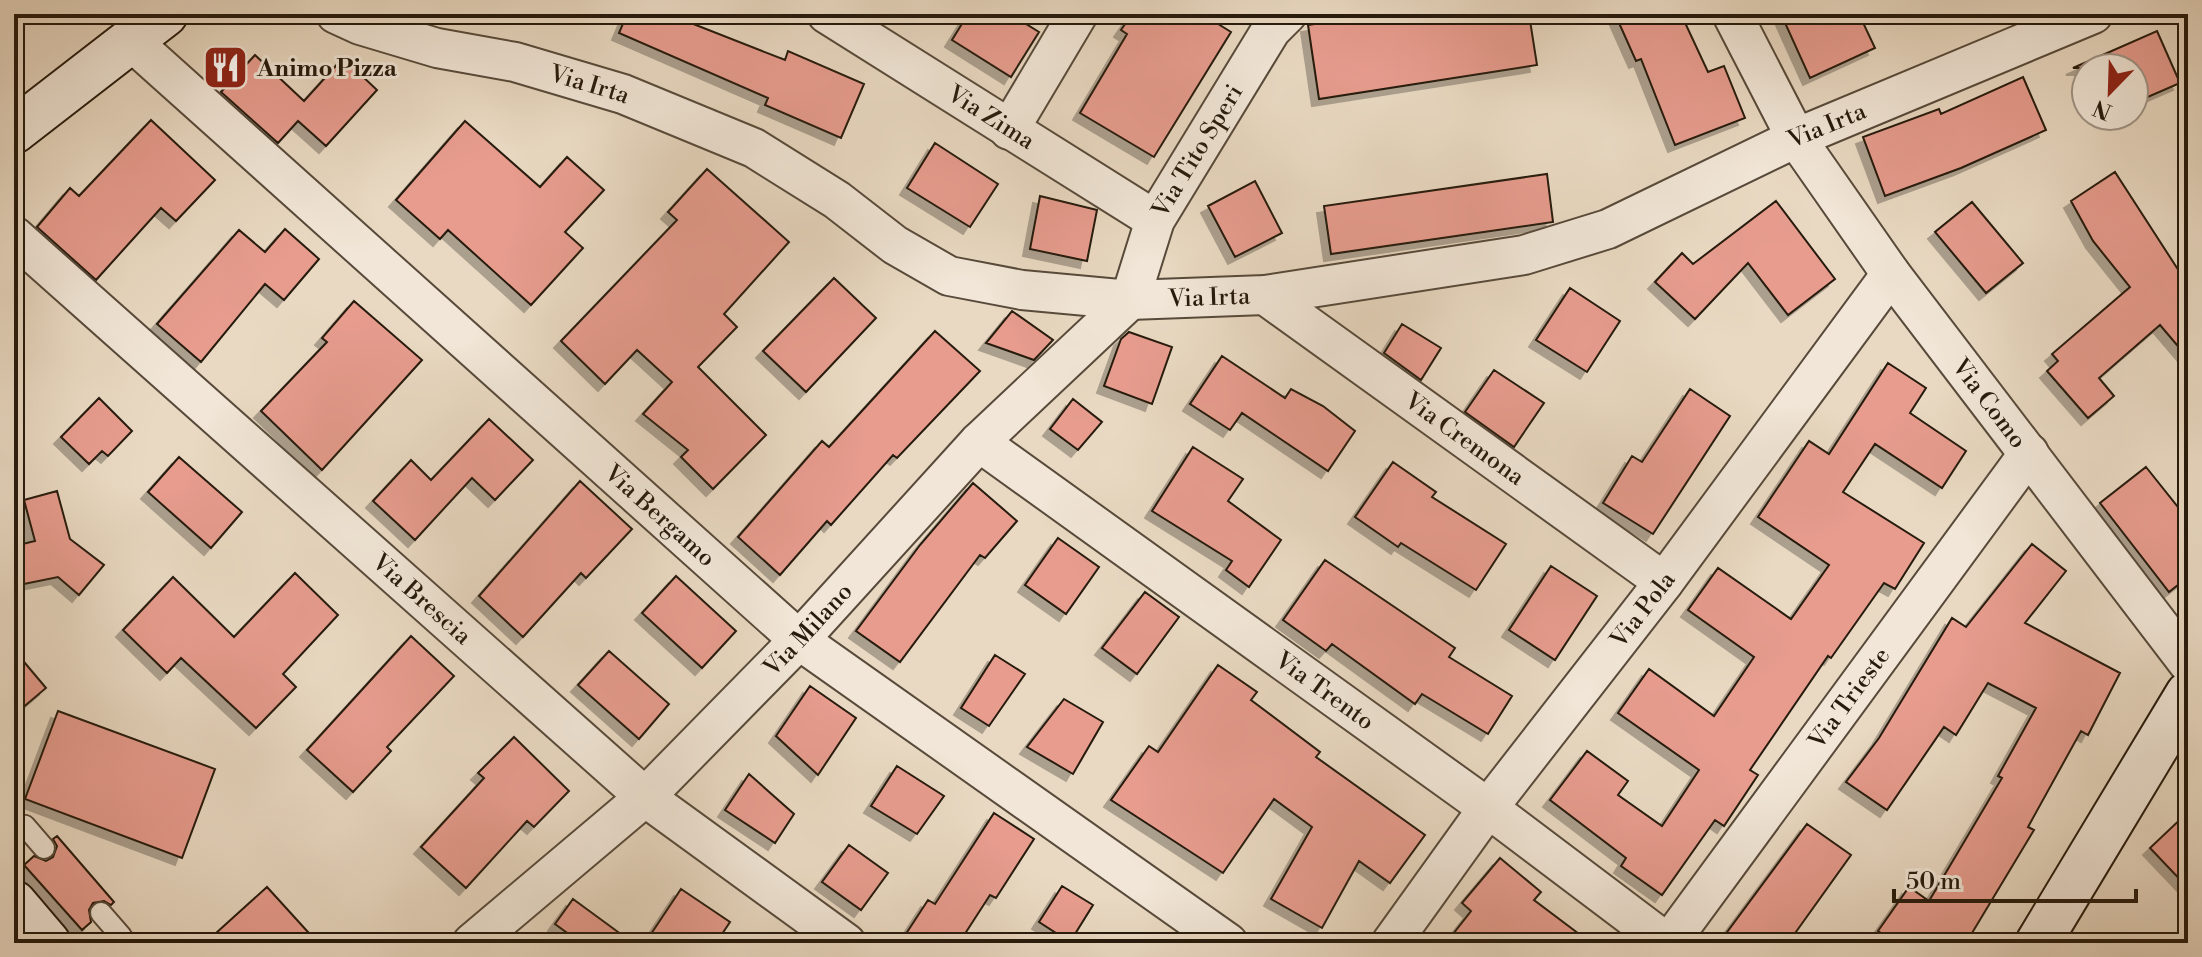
<svg xmlns="http://www.w3.org/2000/svg" width="2202" height="957" font-family="'Libre Bodoni',serif">
<style>
.building{fill:#e79c8e;stroke:#261a0c;stroke-width:2;filter:url(#shadow)}
.lines{fill:none;stroke-linecap:round;stroke-linejoin:round}
.lane-casing{stroke:#574a3a;stroke-width:24}
.street-casing{stroke:#574a3a;stroke-width:42}
.secondary-casing{stroke:#261a0c;stroke-width:48}
.lane{stroke:#f1e6d7;stroke-width:20}
.street{stroke:#f1e6d7;stroke-width:38}
.secondary{stroke:#f1e6d7;stroke-width:44}
.labels{text-anchor:middle;stroke-width:6;stroke-linejoin:round;paint-order:stroke}
.poi-label{font-size:24px;font-weight:bold;fill:#261a0c;stroke:#f1e6d7;text-anchor:start}
.street-label{font-size:24px;fill:#261a0c;stroke:#f1e6d7}
</style>
<defs>
<filter id="shadow"><feDropShadow dx="-7" dy="7" stdDeviation="0" flood-color="#0004"/></filter>
</defs>
<rect width="100%" height="100%" fill="#e9d9c2"/>
<filter id="stains"><feTurbulence type="fractalNoise" baseFrequency=".0025" numOctaves="4"/><feColorMatrix values="0 0 0 0 .2 0 0 0 0 .09 0 0 0 0 .02 0 0 0 .5 -.17"/></filter>
<radialGradient id="worn" r=".72"><stop offset=".6" stop-color="#630" stop-opacity="0"/><stop offset="1" stop-color="#630" stop-opacity=".3"/></radialGradient>
<path class="building" d="M627,14H668L785,60L788,51L864,84L841,138L765,105L768,98L619,33Z
M968,14H1010L1039,32L1011,77L952,40Z
M1132,14H1202L1231,32L1154,157L1080,113L1127,34L1121,30Z
M1381,14H1529L1537,65L1319,99L1308,25Z
M1615,14H1681L1708,72L1724,66L1745,118L1675,145L1641,59L1636,61Z
M1781,14H1859L1875,48L1810,78Z
M2157,31L2180,83L2134,103V68H2073Z
M255,55L304,101L343,58L377,90L326,146L298,121L278,143L221,92Z
M2023,77L2046,130L1961,168L1885,196L1863,137L1939,109L1941,114Z
M151,120L215,180L176,221L161,208L96,280L37,227L70,188L79,196Z
M465,121L540,187L567,157L604,190L565,232L583,248L531,305L448,230L440,239L396,200Z
M935,143L998,184L970,227L907,188Z
M707,169L789,242L724,314L737,327L698,367L766,435L713,489L681,457L688,450L643,414L672,382L637,350L605,384L561,341L677,220L668,212Z
M2115,172L2188,285V358L2160,325L2099,378L2114,396L2088,418L2047,371L2058,361L2052,354L2130,287L2093,241L2071,201Z
M1547,174L1553,222L1331,254L1324,206Z
M1255,181L1282,233L1235,257L1208,206Z
M1040,196L1097,210L1087,261L1030,249Z
M1776,201L1835,279L1788,315L1748,263L1695,319L1655,282L1682,253L1693,264Z
M1972,202L2023,263L1986,293L1935,232Z
M285,229L319,259L284,300L265,284L201,362L157,324L239,230L265,252Z
M834,278L876,318L806,392L763,351Z
M1570,288L1620,321L1587,372L1536,340Z
M354,301L422,360L322,470L261,411L327,342L322,338Z
M1012,311L1053,340L1034,360L986,343Z
M1402,324L1441,348L1421,380L1384,353Z
M935,331L980,371L897,458L893,455L831,525L827,521L780,575L738,537L822,441L829,447Z
M1129,332L1172,347L1152,404L1104,386L1121,339Z
M1222,356L1285,398L1291,389L1323,406L1355,431L1328,471L1242,413L1230,430L1190,404Z
M1888,363L1926,388L1910,413L1966,451L1942,488L1875,444L1843,492L1924,543L1895,589L1884,583L1831,658L1828,656L1750,770L1758,775L1724,826L1715,820L1662,895L1621,866L1626,858L1550,800L1587,751L1628,781L1618,795L1662,826L1699,770L1618,713L1649,669L1714,716L1754,657L1688,610L1718,568L1791,619L1829,565L1758,517L1809,441L1829,454Z
M1494,370L1544,403L1514,447L1465,412Z
M1690,389L1730,416L1653,534L1603,503L1632,456L1642,462Z
M99,398L132,431L108,456L102,451L89,464L61,437Z
M1073,399L1102,422L1078,450L1050,429Z
M489,419L533,460L495,500L472,478L415,540L373,501L411,460L431,480Z
M1193,447L1243,479L1228,501L1281,540L1249,587L1226,570L1232,561L1152,511Z
M179,457L242,512L211,548L148,492Z
M1393,462L1436,492L1432,497L1506,544L1476,590L1401,543L1398,547L1355,517Z
M2146,467L2178,507L2188,499V577L2169,592L2100,503Z
M580,481L632,529L586,578L581,573L523,637L479,596Z
M973,483L1017,521L985,558L980,555L900,662L856,631L920,545Z
M57,491L70,539L104,565L79,595L58,577L14,586V546L35,541L24,500Z
M1058,538L1099,567L1066,614L1025,585Z
M2032,544L2066,571L2025,623L2120,673L2088,735L2081,731L2028,827L2034,830L1966,943H1896L1878,931L1909,887L1929,901L2002,778L1998,776L2036,708L1988,683L1956,735L1944,727L1887,810L1846,782L1879,738L1952,618L1966,627Z
M1325,560L1455,648L1449,657L1512,696L1488,734L1422,694L1415,704L1332,644L1326,651L1283,620Z
M1551,566L1597,596L1555,660L1509,630Z
M295,573L338,615L283,674L296,687L256,728L181,658L167,673L123,630L173,577L234,637Z
M676,576L736,631L702,668L642,613Z
M1145,592L1179,617L1137,674L1102,648Z
M411,636L454,676L387,747L391,751L353,792L307,750Z
M14,650L46,688L14,715Z
M609,651L669,704L639,739L578,685Z
M995,655L1025,674L989,726L961,708Z
M1218,665L1257,692L1251,700L1320,752L1316,757L1425,835L1390,883L1359,861L1322,928L1271,899L1312,827L1274,799L1223,873L1111,800L1149,746L1158,752Z
M810,686L856,718L818,775L776,736Z
M1064,699L1103,722L1073,774L1027,747Z
M58,711L215,769L182,858L25,799Z
M514,737L569,791L534,827L527,821L466,888L421,847L484,778L478,773Z
M897,766L944,796L917,834L871,806Z
M749,774L794,814L775,843L725,810Z
M2188,812V888L2150,848Z
M994,813L1034,839L996,898L990,895L959,943H900L928,900L935,904Z
M1807,824L1851,855L1788,943H1719Z
M57,836L114,902L111,905L104,901L93,903L89,910L91,922L82,930L24,865L34,856L46,861L53,857L57,846L53,839Z
M849,845L888,873L861,910L822,882Z
M1500,858L1541,892L1534,900L1591,943H1446L1471,911L1462,903Z
M1062,886L1093,905L1070,942L1039,922Z
M267,887L318,943H205Z
M681,889L730,922L716,943H645Z
M573,899L633,943H581L555,924Z"/>
<g class="lines">
<defs>
<path id="lane" d="M14,831L25,826L44,848
M101,913L121,936L118,943"/>
<g id="street">
<path id="s1" d="M336,14L360,25L437,48L515,62L623,94L754,148L837,200L895,245L949,276L1022,290L1130,300L1265,295L1524,255L1608,229L1796,138L2093,14"/>
<path id="s2" d="M827,14L1155,220"/>
<path id="s3" d="M1732,14L1796,138L1891,274L2188,663"/>
<path id="s4" d="M130,40L799,640L1228,943"/>
<path d="M1009,130L1078,14"/>
<path id="s5" d="M14,236L645,797L846,943"/>
<path id="s6" d="M1265,295L1664,582"/>
<path id="s7" d="M979,442L1488,808L1667,943"/>
<path id="s8" d="M472,943L645,797L799,640L979,442L1130,300L1155,220L1271,30L1287,14"/>
<path id="s9" d="M1391,943L1488,808L1664,582L1891,274"/>
<path id="s10" d="M1669,943L2029,453"/>
</g>
<path id="secondary" d="M14,131L165,14
M14,903L48,943
M2038,943L2188,694"/>
</defs>
<use href="#lane" class="lane-casing"/>
<use href="#street" class="street-casing"/>
<use href="#secondary" class="secondary-casing"/>
<use href="#lane" class="lane"/>
<use href="#street" class="street"/>
<use href="#secondary" class="secondary"/>
</g>
<defs>
<symbol id="restaurant-square" viewBox="-11 -11 22 22"><rect x="-9" y="-9" width="18" height="18" rx="4" fill="#8f2418" stroke="#f1e6d7"/><path d="M-5-6h1v4h1v-4h1v4h1v-4h1v5L-1.5 .5V6h-2V.5L-5-1ZM5-6V6H3V1.5H1.5Q1.5-4 5-6Z" fill="#fff"/></symbol>
</defs>
<g fill-rule="evenodd">
<use href="#restaurant-square" x="200" y="42" width="51" height="51"/>
</g>
<g class="labels">
<g class="poi-label">
<text x="257" y="76">Animo Pizza</text>
</g>
<g class="street-label">
<text dy="8" stroke="none"><textPath href="#s1" startOffset="264">Via Irta</textPath></text>
<text dy="8" stroke="none"><textPath href="#s2" startOffset="194">Via Zima</textPath></text>
<text dy="8" stroke="none"><textPath href="#s1" startOffset="1584">Via Irta</textPath></text>
<text dy="8" stroke="none"><textPath href="#s8" startOffset="1086">Via Tito Speri</textPath></text>
<text dy="8" stroke="none"><textPath href="#s1" startOffset="936">Via Irta</textPath></text>
<text dy="8" stroke="none"><textPath href="#s3" startOffset="468">Via Como</textPath></text>
<text dy="8" stroke="none"><textPath href="#s6" startOffset="246">Via Cremona</textPath></text>
<text dy="8" stroke="none"><textPath href="#s4" startOffset="712">Via Bergamo</textPath></text>
<text dy="8" stroke="none"><textPath href="#s5" startOffset="546">Via Brescia</textPath></text>
<text dy="8" stroke="none"><textPath href="#s9" startOffset="418">Via Pola</textPath></text>
<text dy="8" stroke="none"><textPath href="#s8" startOffset="460">Via Milano</textPath></text>
<text dy="8" stroke="none"><textPath href="#s7" startOffset="426">Via Trento</textPath></text>
<text dy="8" stroke="none"><textPath href="#s10" startOffset="304">Via Trieste</textPath></text>
</g>
</g>
<rect width="2202" height="957" fill="none" stroke="#e9d9c2" stroke-width="48"/>
<rect x="16" y="16" width="2170" height="925" fill="none" stroke="#261a0c" stroke-width="4"/>
<rect x="24" y="24" width="2154" height="909" fill="none" stroke="#261a0c" stroke-width="2"/>
<g transform="translate(2110 92) rotate(203)"><circle r="38" fill="#f1e6d7" stroke="#a09486" stroke-width="2"/>
<path d="M0-6L14 30L0 20L-14 30Z" fill="#8f2418"/>
<text y="-12" font-size="22" font-weight="bold" text-anchor="middle" fill="#261a0c">N</text>
</g>
<path d="M1894 889v12h242v-12" fill="none" stroke="#261a0c" stroke-width="4"/>
<text x="1906" y="889" font-size="24" fill="#261a0c" stroke="#f1e6d7" stroke-width="6" paint-order="stroke">50 m</text>
<rect width="100%" height="100%" filter="url(#stains)"/>
<rect width="100%" height="100%" fill="url(#worn)"/>
</svg>
